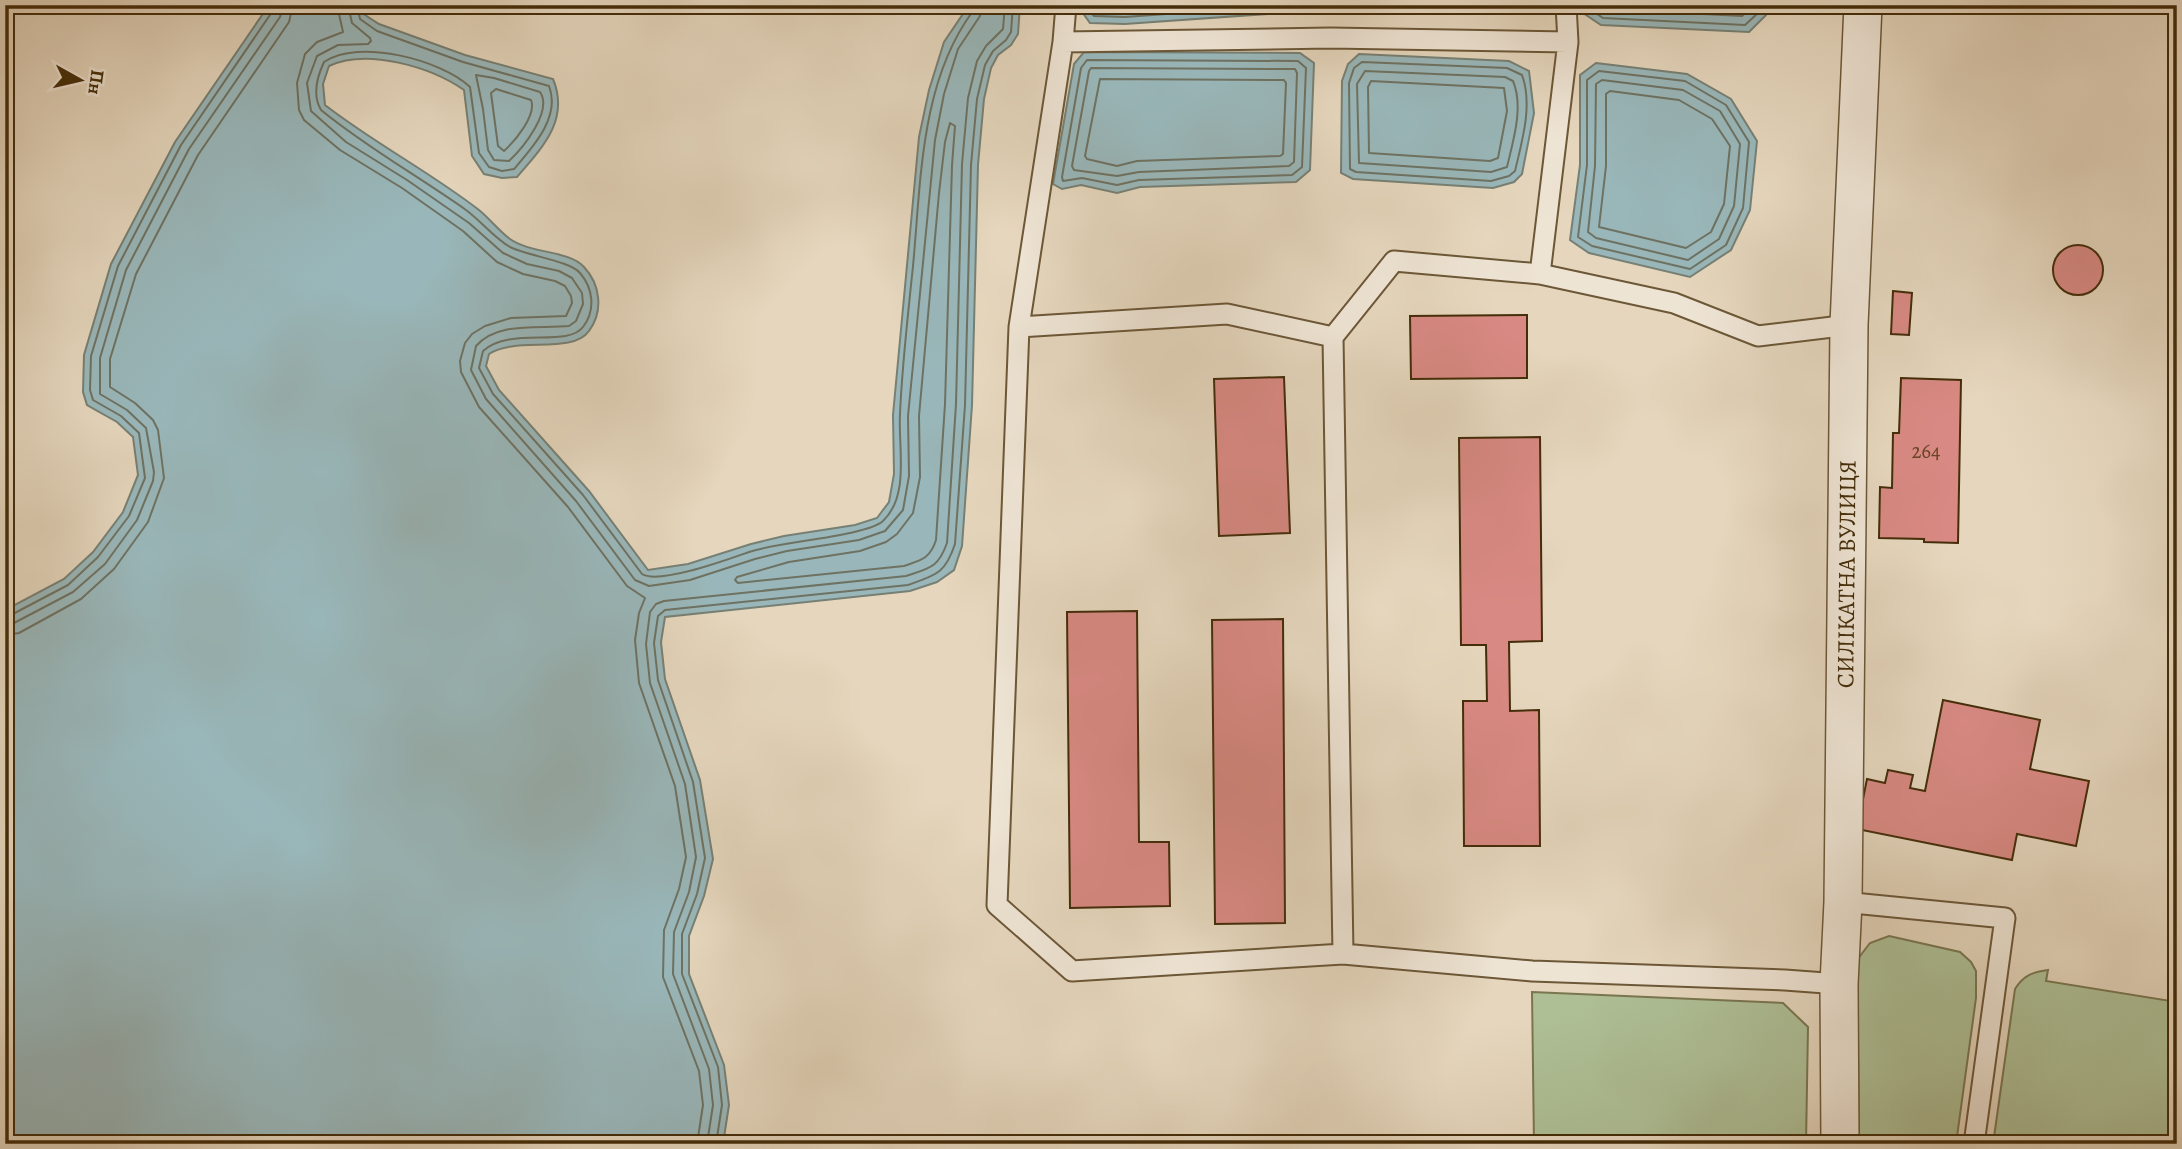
<svg xmlns="http://www.w3.org/2000/svg" width="2182" height="1149" font-family="Alegreya,serif">
<style>
.green{fill:#aebf96;stroke:#797650;stroke-width:2}
.water{fill:#99b7ba;stroke:#778074;stroke-width:2}
.lines{fill:none;stroke-linecap:round;stroke-linejoin:round}
.shore{stroke:#6e7262;stroke-width:2}
.building{fill:#d88983;stroke:#442d0a;stroke-width:2}
.service-casing{stroke:#6c5737;stroke-width:23}
.minor-casing{stroke:#6c5737;stroke-width:40}
.service{stroke:#eee4d4;stroke-width:19}
.minor{stroke:#eee4d4;stroke-width:37}
.labels{text-anchor:middle;stroke-width:5;stroke-linejoin:round;paint-order:stroke}
.number-label{font-size:21px;fill:#694428}
.street-label{font-size:24px;fill:#442d0a;stroke:#eee4d4}
</style>
<rect width="100%" height="100%" fill="#e5d6bd"/>
<filter id="stains"><feTurbulence type="fractalNoise" baseFrequency=".00286" numOctaves="4"/><feColorMatrix values="0 0 0 0 .2 0 0 0 0 .09 0 0 0 0 .02 0 0 0 .5 -.17"/></filter>
<radialGradient id="worn" r=".72"><stop offset=".6" stop-color="#630" stop-opacity="0"/><stop offset="1" stop-color="#630" stop-opacity=".3"/></radialGradient>
<path class="green" d="M1889,936L1960,952L1971,962L1976,971V998L1956,1144H1859L1857,960L1870,943Z
M2048,970L2046,981L2177,1002V1144H1993L2015,989C2023,976 2032,972 2048,970Z
M1532,992L1783,1003L1808,1027L1806,1144H1534Z"/>
<path class="water" d="M269,5H363L365,15L379,24L465,55L553,79C570,120 542,148 517,177L502,178L484,174L472,156L464,90C431,67 367,48 329,66L323,84L325,105C374,143 430,172 479,210C490,219 499,231 510,239C531,254 569,250 584,267C600,284 604,311 589,331C572,355 516,336 489,354L486,366L499,390L589,491L648,570L688,564L751,544L784,536L855,525L877,518L889,502L894,474L893,415L919,137L929,90L944,42L969,5H1020L1018,34L1011,45L998,55L991,68L984,99L978,165L972,405L962,546L954,570L937,582L910,591L665,617L661,642L665,679L700,780L713,859L704,896L689,936V974L724,1065L729,1105L723,1144H5V610L64,579L93,552L123,512L138,475L133,437L117,422L87,405L83,392L84,355L111,264L175,142Z
M1077,5H1301L1295,12L1125,24L1090,23Z
M1349,5H1532L1531,10L1524,14H1365Z
M1583,5H1766V15L1749,32L1601,25L1583,13Z
M1084,52L1300,53L1314,63L1310,170L1296,182L1140,187L1117,193L1081,185L1062,189L1053,184L1074,64Z
M1359,54L1509,61L1529,71L1534,113L1522,174L1514,182L1493,188L1353,179L1341,173L1342,81L1348,64Z
M1596,63L1687,74L1731,99L1757,141L1750,210L1731,250L1690,277L1589,253L1570,240L1580,165V75Z"/>
<g class="lines">
<path class="shore" d="M337,5L343,32L317,42L305,54L297,83L299,110L304,120L340,150L402,188L463,231L497,262L523,274L555,281L565,286L571,296L572,303L566,316L511,318L485,326L472,334L465,343L460,361L461,372L479,407L568,507L627,586L645,598L639,613L635,640L639,683L675,786L686,857L679,889L664,930L663,977L699,1071L703,1105L697,1144
M348,5L352,23L370,38L371,41L368,44L338,45L317,56L307,83L311,111L346,142L407,180L469,223L503,253L527,264L559,271L572,278L582,293L583,304L576,321L569,326C539,329 498,321 476,346L471,370L486,399L576,501L635,580L649,586L690,580L755,559L787,551L859,540L885,531L903,510L909,476L908,416L935,140L944,94L958,49L980,16L983,5
M357,5L360,19L377,31L463,62L549,86C561,117 533,147 514,169L502,171L489,167L479,153L470,87C442,60 358,38 324,62C317,77 312,95 321,110C366,147 418,176 466,210C481,221 494,238 510,247C528,256 570,261 580,273C593,288 596,310 583,327C567,348 510,326 483,351L479,368L493,394L583,495L642,574C659,585 729,559 749,552C777,542 867,536 883,521C910,495 898,448 900,414C902,365 908,315 913,266C921,182 920,82 973,11L974,5
M1085,5L1094,16L1125,17L1288,5
M1096,5L1124,9L1169,5
M1362,5L1521,7L1525,5
M1590,5L1591,10L1603,18L1745,25L1758,13L1759,5
M1600,5L1607,9L1742,16L1750,9L1751,5
M1087,60L1298,61L1306,68L1302,167L1292,175L1139,180L1117,185L1082,178L1063,181L1062,177L1081,68Z
M1362,62L1507,68L1522,75C1533,105 1522,141 1515,171L1509,176L1491,181L1356,172L1350,169L1349,83L1354,68Z
M1091,68L1295,69L1297,73L1294,162L1289,166L1139,172L1117,176L1074,170L1072,166L1089,71Z
M1365,71L1505,77L1513,81C1524,107 1513,141 1507,167L1491,172L1359,163L1357,84Z
M1599,71L1685,81L1726,105L1749,142L1743,208L1726,245L1690,269L1592,246L1578,237L1587,165V80Z
M476,75L494,78L540,92C553,111 523,148 509,161L494,160L488,150L483,109Z
M1100,79L1284,80L1286,83L1283,154L1280,156L1137,161L1117,166L1087,159L1085,156Z
M1602,80L1683,90L1720,111L1740,144L1734,206L1719,239L1688,260L1596,238L1588,232L1595,166L1596,84Z
M1371,81L1504,88L1507,111L1498,158L1490,161L1369,153L1368,87Z
M496,89L531,100C537,115 515,141 504,151L498,146L491,93Z
M1610,91L1679,100L1712,119L1730,146L1724,204L1711,232L1686,248L1599,227L1606,166V94Z
M950,123L955,126L952,165L945,404L936,540C930,559 921,560 904,566L738,583L735,580L737,577L789,562L860,551L886,542L897,534L913,513L920,477L919,416L939,193L945,142Z
M5,616L11,615L68,585L98,557L129,516L145,478L139,433L121,416L93,400L90,390L91,356L118,266L181,145L272,12L274,5
M5,625L14,623L73,592L105,564L137,520L153,481L154,472L146,428L127,410L100,394V358L126,270L189,149L280,17L283,5
M5,635L19,633L81,599L114,569L148,522L164,478L158,430L153,420L135,403L110,387V359L136,274L198,155L289,22L293,5
M707,1144L713,1105L709,1069L673,974L674,932L689,892L696,857L685,784L650,683L646,644L650,612L656,604L664,601L906,576C930,568 938,568 947,543L956,404L962,164L968,98L977,61L986,46L1003,29L1005,5
M716,1144L722,1105L718,1067L682,974V934L697,894L705,858L693,782L658,680L654,643L658,616L665,610L908,585C936,575 945,574 955,544L965,405L971,165L977,99L985,65L993,51L1006,40L1011,32L1013,5"/>
</g>
<path class="building" d="M2053 270a25 25 0 1 1 50 0a25 25 0 1 1-50 0Z
M1893,291L1912,293L1909,335L1891,334Z
M1527,315V378L1411,379L1410,316Z
M1284,377L1290,533L1219,536L1214,379Z
M1901,378L1961,380L1958,543L1924,542V539L1879,538L1880,487L1892,488L1893,433H1899Z
M1540,437L1542,641L1509,642L1510,711L1539,710L1540,846H1464L1463,701H1487L1486,645H1461L1459,438Z
M1137,611L1139,842H1169L1170,906L1070,908L1067,612Z
M1283,619L1285,923L1215,924L1212,620Z
M1943,700L2040,720L2030,769L2089,781L2076,846L2017,834L2012,860L1857,829L1867,779L1885,783L1888,770L1913,775L1910,788L1925,791Z"/>
<g class="lines">
<defs>
<path id="service" d="M1066,5L1063,42L1019,327L997,905L1072,971L1343,954L1532,971L1785,980L1839,984
M1063,42L1331,38L1568,42
M1540,274L1568,42L1566,5
M1019,327L1227,314L1333,337L1394,261L1540,274L1674,303L1758,336L1849,325
M1333,337L1343,954
M1843,902L2005,918L1974,1144"/>
<g id="minor">
<path id="s1" d="M1840,1144L1839,984L1843,902L1849,325L1863,5"/>
</g>
</defs>
<use href="#service" class="service-casing"/>
<use href="#minor" class="minor-casing"/>
<use href="#service" class="service"/>
<use href="#minor" class="minor"/>
</g>
<g class="labels">
<g class="number-label">
<text x="1926" y="458">264</text>
</g>
<g class="street-label">
<text dy="8" stroke="none"><textPath href="#s1" startOffset="570">СИЛІКАТНА ВУЛИЦЯ</textPath></text>
</g>
</g>
<rect width="2182" height="1149" fill="none" stroke="#e5d6bd" stroke-width="28"/>
<rect x="7" y="7" width="2168" height="1135" fill="none" stroke="#442d0a" stroke-width="3.5"/>
<rect x="14" y="14" width="2154" height="1121" fill="none" stroke="#442d0a" stroke-width="2"/>
<g transform="translate(80 80) rotate(98)" stroke="#eee4d4" stroke-width="5" paint-order="stroke">
<path d="M0-5L12 26L0 18L-12 26Z" fill="#442d0a"/>
<text y="-10" font-size="19" font-weight="bold" text-anchor="middle" fill="#442d0a">Пн</text>
</g>
<rect width="100%" height="100%" filter="url(#stains)"/>
<rect width="100%" height="100%" fill="url(#worn)"/>
</svg>
